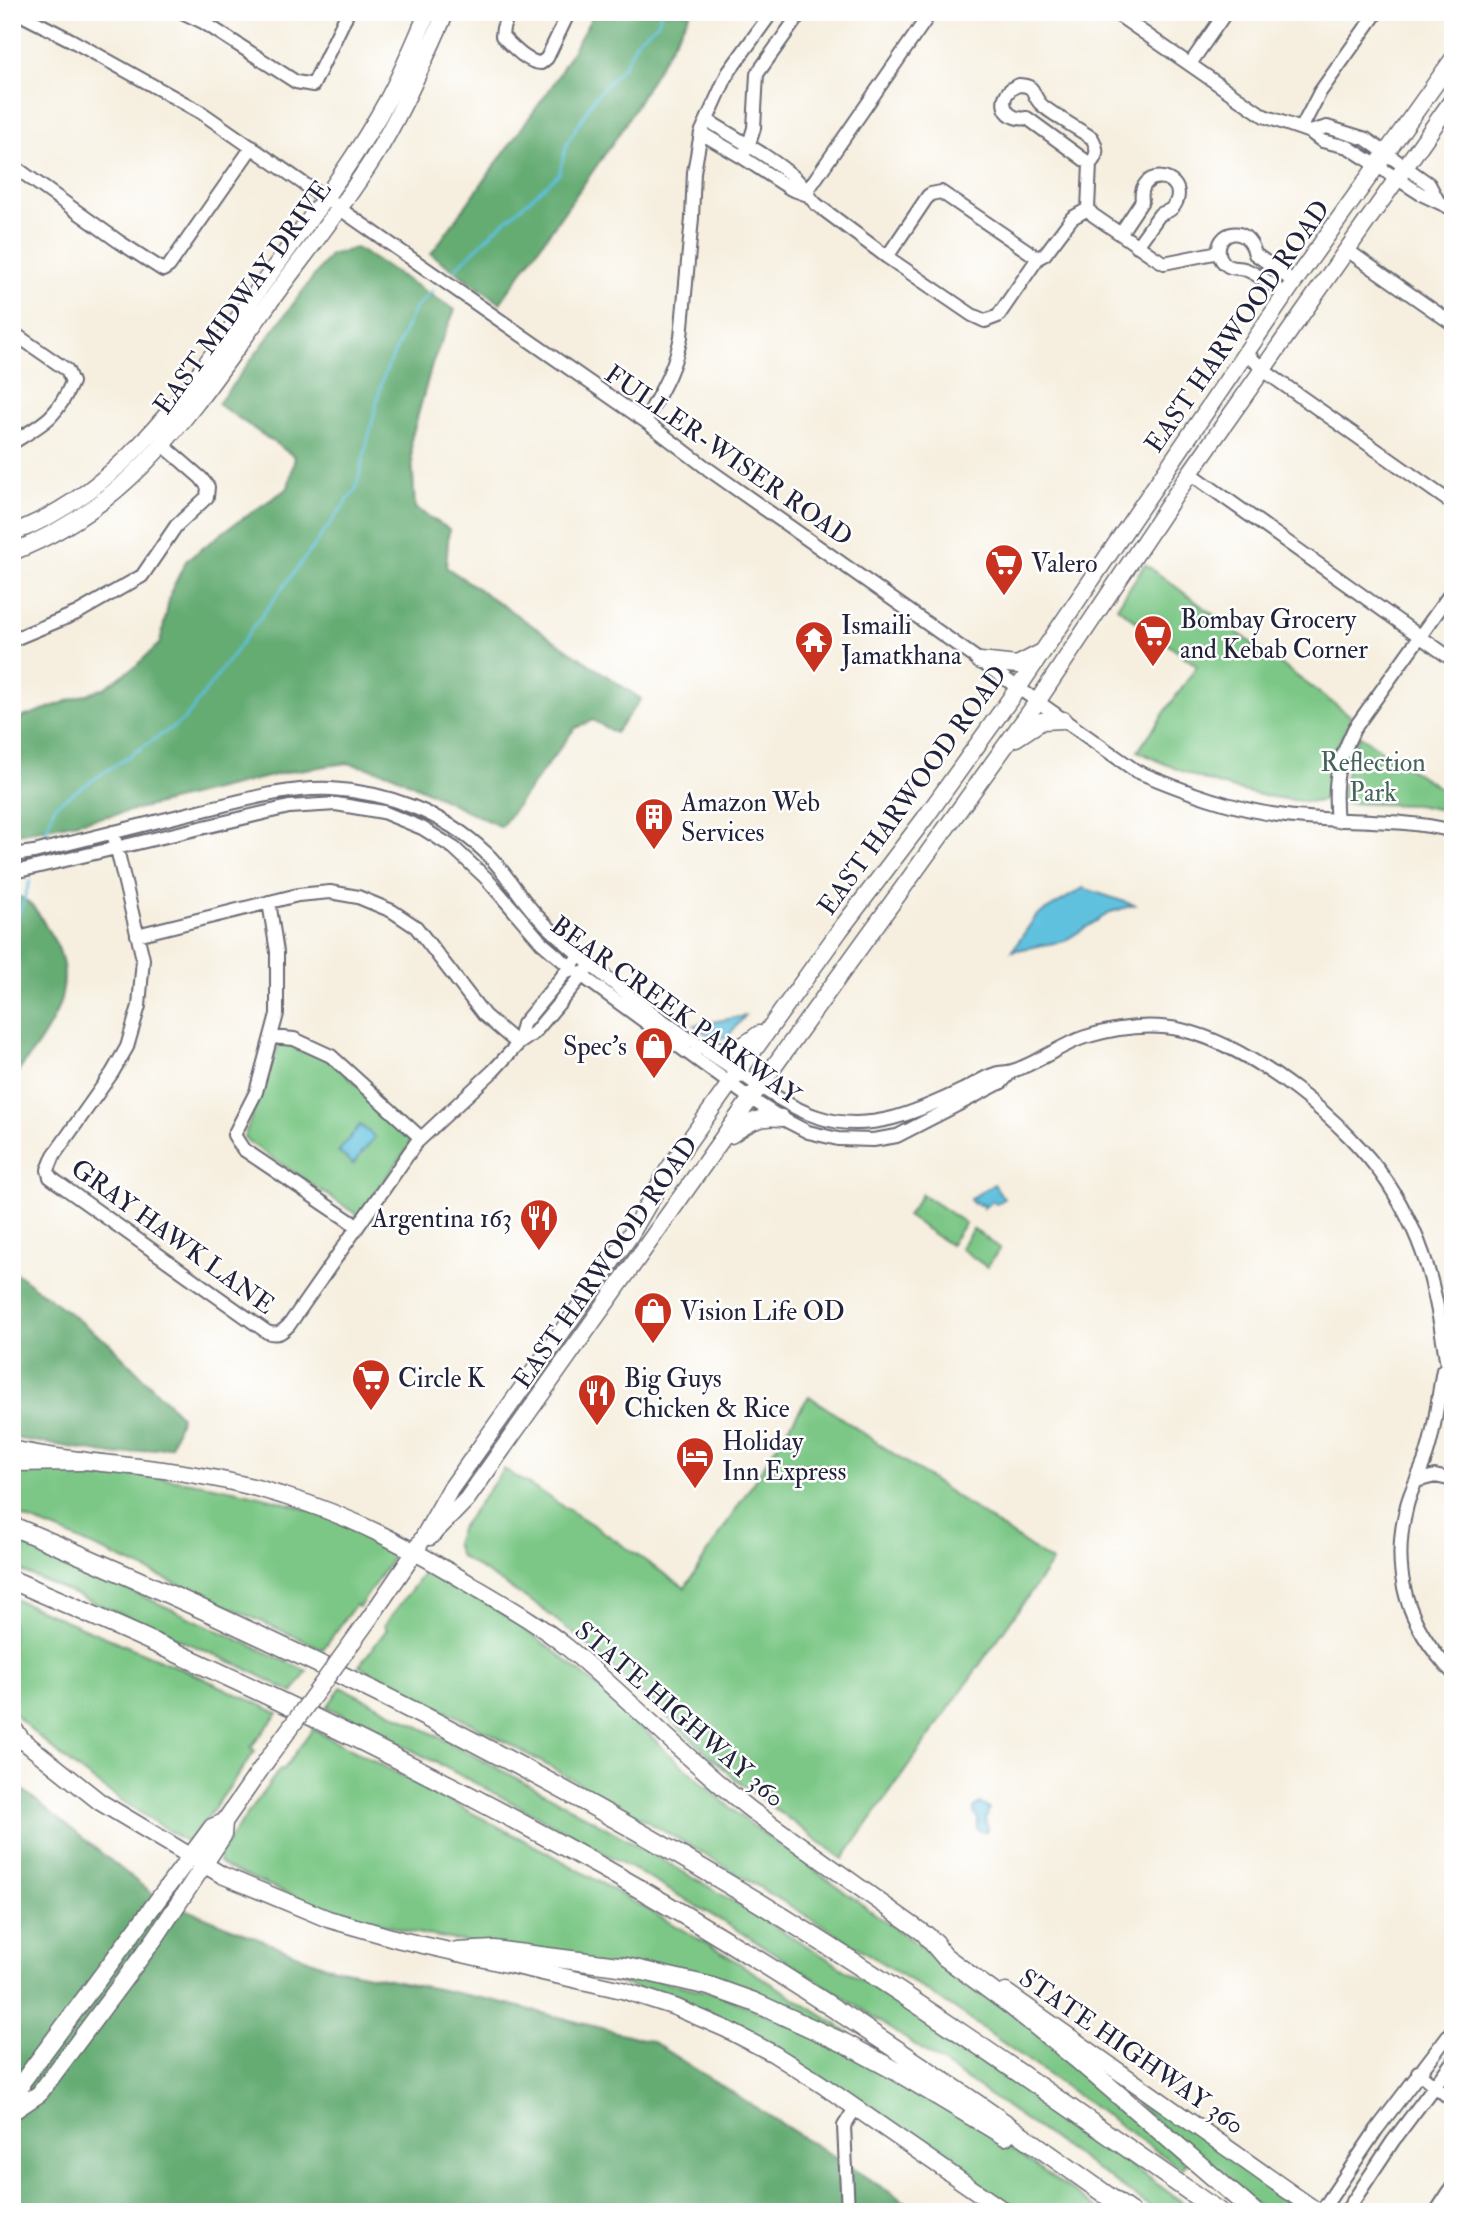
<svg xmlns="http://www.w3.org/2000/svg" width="1465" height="2224" font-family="'IM FELL Double Pica',serif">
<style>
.green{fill:#7cc786;stroke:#4f7460;stroke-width:2}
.forest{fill:#65ac73;stroke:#446757;stroke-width:2}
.water{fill:#60c1df;stroke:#41728d;stroke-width:2}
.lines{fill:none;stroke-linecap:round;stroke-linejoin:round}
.stream{stroke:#60c1df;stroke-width:2.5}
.minor-casing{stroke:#6c6a74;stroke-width:16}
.major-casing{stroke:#6c6a74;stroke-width:19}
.highway-casing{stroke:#6c6a74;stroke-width:21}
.minor{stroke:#fff;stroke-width:12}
.major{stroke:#fff;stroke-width:16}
.highway{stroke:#fff;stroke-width:18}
.major-bridge-casing{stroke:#6c6a74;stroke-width:19;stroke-linecap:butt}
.major-bridge{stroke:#fff;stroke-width:16}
.labels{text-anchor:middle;stroke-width:5;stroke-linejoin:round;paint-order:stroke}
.street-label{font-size:26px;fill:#22223b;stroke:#fff}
.poi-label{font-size:26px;fill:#22223b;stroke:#fff;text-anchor:start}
.park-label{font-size:26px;fill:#466459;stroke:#fff}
</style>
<rect width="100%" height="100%" fill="#fff"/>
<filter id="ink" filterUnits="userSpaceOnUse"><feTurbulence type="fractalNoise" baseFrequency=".0143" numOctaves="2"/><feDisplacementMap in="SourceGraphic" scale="14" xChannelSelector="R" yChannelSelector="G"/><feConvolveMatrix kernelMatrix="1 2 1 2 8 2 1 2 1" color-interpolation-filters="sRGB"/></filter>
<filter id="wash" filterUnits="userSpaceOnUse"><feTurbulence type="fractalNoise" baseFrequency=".00686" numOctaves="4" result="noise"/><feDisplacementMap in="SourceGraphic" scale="28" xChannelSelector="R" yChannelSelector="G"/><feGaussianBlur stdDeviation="1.57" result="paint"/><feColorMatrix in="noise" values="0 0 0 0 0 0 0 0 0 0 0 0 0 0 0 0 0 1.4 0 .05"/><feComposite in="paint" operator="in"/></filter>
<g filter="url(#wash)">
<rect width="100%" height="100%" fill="#f6efdf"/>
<path class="green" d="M1145,564L1352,717L1335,753L1324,800C1314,804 1303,801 1292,800C1238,794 1187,776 1138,751L1197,666L1117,607Z
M1359,735L1453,797V812L1416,805L1341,803C1343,779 1350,758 1359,735Z
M284,1043L330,1058L410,1137V1145L359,1216L250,1143L244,1137L278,1046Z
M922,1194L965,1223L950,1245L907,1216Z
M973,1229L1000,1248L987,1267L960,1248Z
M809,1396L1052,1562L843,1859L740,1783L587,1644L537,1605L460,1556L455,1544L460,1529L504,1469L593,1525L685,1588Z
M12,1467C62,1473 113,1471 163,1478C224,1486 288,1500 345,1524C363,1532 380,1542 397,1551L359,1607L355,1605L323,1649L63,1533L12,1513Z
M12,1541L81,1568L307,1671L293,1693L243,1667L12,1567Z
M425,1571H431L460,1586L507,1617L558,1654L615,1701L666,1751L741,1817L1029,2025L1187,2163L1182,2169L955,2009L827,1928L699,1851L497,1737L359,1666L387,1629L384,1626Z
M12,1598L196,1675L278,1713L251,1747L255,1751L191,1841L187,1842L181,1839C121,1801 62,1763 12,1711Z
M341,1687C506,1769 668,1860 825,1957C953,2036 1074,2125 1196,2212H1158C1021,2117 886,2022 745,1935C609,1852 469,1778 327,1707Z
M313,1729L552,1855L728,1956L850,2033L847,2038L744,1992L411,1932L323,1908L227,1868L219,1862L220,1852L280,1769L283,1770Z
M592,1972L625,1976L627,1973L717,1994L826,2039L973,2122L1102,2212H1020L889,2121L759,2038L718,2017L664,1996L591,1975Z
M1099,2063L1307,2212H1265L1161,2126L1095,2067Z"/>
<path class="forest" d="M595,12H691L621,131L500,303L431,254L552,86Z
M356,248L455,310L433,361L411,440L415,508L449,529L446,567L641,699L615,733L593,720L575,728L501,827L389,773L347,763L292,771L118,814L12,835V721L104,688L136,666L160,643L171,591L186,561L230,527L288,488L295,457L218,404L330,255Z
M12,895C29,897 39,913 46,927C50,934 56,942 59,950C78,1000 39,1043 12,1080Z
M12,1270L110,1344L181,1416L171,1446L119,1455L12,1438Z
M12,1781L156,1897L325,1966L496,2001L651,2041L921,2212H12Z"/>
<path class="water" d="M1083,888L1134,905L1111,912L1064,941L1012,951L1036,916Z
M745,1016L727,1037C713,1039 705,1034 694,1025Z
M360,1125L375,1137L353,1164L338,1152Z
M994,1184L1004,1199L996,1204L993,1201L983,1208L982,1204L978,1205L976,1202L973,1204L970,1199Z
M980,1803L989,1809L986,1818L988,1830L983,1832L977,1829L978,1820L974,1813V1808Z"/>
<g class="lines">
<path class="stream" d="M455,269L496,229L559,174L567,143L595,97L624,66L638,39L658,23L661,12
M44,837L55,805L185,719L356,489L383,378L415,308L432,291
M12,934L30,881"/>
</g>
</g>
<g filter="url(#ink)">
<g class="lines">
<defs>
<path id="minor" d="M16,12L71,40L202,113L645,421L708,469L1136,771C1183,791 1234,810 1286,816C1341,823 1399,817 1453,831
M182,12L203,22L296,82L313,85L348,12
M509,12L503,28L502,36C512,46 527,63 541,63L547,58L569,12
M1114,12L1264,116L1310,132L1322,141L1348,147L1421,194L1453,209
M1190,64L1226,12
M1019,85C1036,86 1031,92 1039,102C1043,109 1083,132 1092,138C1098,149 1098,155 1090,164L1027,118C1002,122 995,93 1019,85Z
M707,120C737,139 768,155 795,178C803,185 808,196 816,204L887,257L972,315L985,321L998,316L1027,274L1038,258L1045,254L1072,218L1088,209
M1301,129L1320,92L1377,12
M1310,132L1327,127L1366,139L1429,184L1438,201
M701,133L742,157L791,189L805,194
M742,157L749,144L754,128L757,74L801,12
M1090,164L1088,209L1093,215L1154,257L1164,263L1219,252
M12,165L118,241L163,270L169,266L252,147
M805,194L931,12
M1120,234L1142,201C1137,167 1185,173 1177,200C1174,209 1168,212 1160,214L1137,246
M1347,250L1453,324
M887,257L928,196L931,194L941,192L1038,258
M1286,295C1273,286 1259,274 1244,269C1239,267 1233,269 1228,266C1223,263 1220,259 1219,253C1216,232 1247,222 1255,254L1294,282
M12,332L67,370L72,382C57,418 44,423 12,443
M1246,352L1263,370L1453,504
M645,421C661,391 674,371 681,337L692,218L694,172L701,133L728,73L772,12
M1190,473L1453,660
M12,640L77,613L142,576L176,526L207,497L208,487L201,478L163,445
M1337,821C1333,782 1337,764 1354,729L1453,590
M113,832L143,959L139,1006L127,1047L112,1073L54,1155L48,1170L50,1177L58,1183L267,1332C278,1336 282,1332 289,1325L416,1143L493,1071L518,1044L534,1033L591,965
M12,855L34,852C89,838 144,825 199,811C241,801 287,787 331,789C386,792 444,813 485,852C507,872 520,900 542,921C602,979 670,1028 740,1073C764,1089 790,1108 818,1117C869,1134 917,1112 963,1090C974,1085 984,1077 995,1074C1000,1072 1007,1073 1012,1071C1037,1064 1060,1045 1085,1037C1115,1028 1151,1023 1182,1030C1252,1046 1348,1123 1387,1182C1397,1197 1406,1214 1413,1229C1438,1283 1443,1345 1453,1403
M12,871L23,870L289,807L336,804L383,812L422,828L454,848L486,878L542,943L570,967L751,1099L781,1118L808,1132L838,1139L873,1140L897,1136L1002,1082L1011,1072
M269,902L277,952V1014L256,1092L234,1135L243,1149L357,1226
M137,935L298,895L330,892L358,897L392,911L416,927L484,1015L518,1044
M272,1037L294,1039L331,1056L421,1138
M518,1044L523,1024L574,962
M1443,1370C1438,1396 1436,1424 1428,1450C1423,1469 1412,1486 1407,1505C1390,1571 1406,1625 1453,1673
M1416,1481L1435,1476L1453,1480
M1418,2072L1453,2101
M848,2212L844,2126L856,2107
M1321,2212L1377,2129L1453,2029
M1346,2212L1393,2141L1453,2061
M1436,2212L1453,2186"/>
<path id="major" d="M12,533C125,491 191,385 257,292C302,229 351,167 388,99C403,71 415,41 428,12
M12,552C133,506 192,409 264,310C300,260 340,211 373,159C402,113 423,62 446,12
M980,661L1017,665L1040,653
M1016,738L1042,721L1063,720
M700,1046C727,1054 737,1052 759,1034
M731,1135C748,1123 760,1115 781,1118
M12,1449C73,1463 135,1464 196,1475C225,1480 256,1487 284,1496C353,1516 414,1550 475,1587C507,1606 540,1625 568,1648C631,1700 687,1760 751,1810L936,1942
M430,1537L467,1499L744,1108L1037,702L1190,473L1453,99
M369,1619L415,1552L450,1490L629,1237L668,1170L840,930L925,818L1018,688L1294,282L1453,59
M12,1732L100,1802L222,1875L328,1919L401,1940L622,1990L675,2007L726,2029L774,2054L821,2084L1006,2212
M1006,1992L1318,2212
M16,2108L22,2082L212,1827L224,1822
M12,2112L39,2094L156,1937L223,1836L224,1822L267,1760"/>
<path id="highway" d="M12,1462L82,1461
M12,1526C268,1633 517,1756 755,1900C914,1997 1066,2105 1219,2212
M12,1580C215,1667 412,1761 605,1869C787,1972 960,2089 1130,2212
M12,1728L21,1740
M927,1936L945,1957L1013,2007L1077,2059L1254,2212
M457,1952L494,1950L626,1967L709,1986L754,2002L844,2043L896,2071L1005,2136"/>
</defs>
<use href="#minor" class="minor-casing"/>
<use href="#major" class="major-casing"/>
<use href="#highway" class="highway-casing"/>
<use href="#minor" class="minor"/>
<use href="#major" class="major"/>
<use href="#highway" class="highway"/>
<defs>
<path id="major-bridge" d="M267,1760L369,1619"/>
</defs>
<use href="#major-bridge" class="major-bridge-casing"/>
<use href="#major-bridge" class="major-bridge"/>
</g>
</g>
<defs>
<symbol id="supermarket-pin" viewBox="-11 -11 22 30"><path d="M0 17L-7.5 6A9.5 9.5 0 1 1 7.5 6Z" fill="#c8321e" stroke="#fff"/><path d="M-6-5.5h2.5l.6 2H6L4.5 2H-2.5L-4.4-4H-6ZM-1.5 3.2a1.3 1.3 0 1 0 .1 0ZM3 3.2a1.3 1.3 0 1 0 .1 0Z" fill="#fff"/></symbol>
<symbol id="temple-pin" viewBox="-11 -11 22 30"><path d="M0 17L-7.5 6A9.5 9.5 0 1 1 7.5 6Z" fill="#c8321e" stroke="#fff"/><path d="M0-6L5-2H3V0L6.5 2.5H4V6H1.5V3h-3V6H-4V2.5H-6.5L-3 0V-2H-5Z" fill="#fff"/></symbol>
<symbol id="building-pin" viewBox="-11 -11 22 30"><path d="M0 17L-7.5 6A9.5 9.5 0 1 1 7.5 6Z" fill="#c8321e" stroke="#fff"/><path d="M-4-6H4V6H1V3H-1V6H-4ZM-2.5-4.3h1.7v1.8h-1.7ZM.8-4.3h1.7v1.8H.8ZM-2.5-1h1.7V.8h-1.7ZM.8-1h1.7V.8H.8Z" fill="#fff"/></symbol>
<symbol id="shop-pin" viewBox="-11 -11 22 30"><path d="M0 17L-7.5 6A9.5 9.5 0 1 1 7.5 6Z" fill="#c8321e" stroke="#fff"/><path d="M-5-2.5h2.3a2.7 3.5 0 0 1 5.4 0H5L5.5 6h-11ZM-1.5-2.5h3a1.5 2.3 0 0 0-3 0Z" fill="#fff"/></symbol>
<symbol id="restaurant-pin" viewBox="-11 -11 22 30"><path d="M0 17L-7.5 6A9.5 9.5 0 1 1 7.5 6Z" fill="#c8321e" stroke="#fff"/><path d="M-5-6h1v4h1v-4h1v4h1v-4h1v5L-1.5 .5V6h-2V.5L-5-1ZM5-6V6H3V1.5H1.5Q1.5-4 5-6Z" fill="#fff"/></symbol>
<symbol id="hotel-pin" viewBox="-11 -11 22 30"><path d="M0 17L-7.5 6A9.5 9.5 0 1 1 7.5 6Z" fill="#c8321e" stroke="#fff"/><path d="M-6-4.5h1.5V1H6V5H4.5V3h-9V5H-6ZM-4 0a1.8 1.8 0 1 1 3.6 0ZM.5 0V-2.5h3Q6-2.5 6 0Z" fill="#fff"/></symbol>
</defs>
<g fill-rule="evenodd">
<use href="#supermarket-pin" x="982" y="541" width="44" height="60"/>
<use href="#supermarket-pin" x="1131" y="612" width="44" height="60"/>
<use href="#temple-pin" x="792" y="618" width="44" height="60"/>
<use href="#building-pin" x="632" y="795" width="44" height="60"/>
<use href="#shop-pin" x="632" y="1024" width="44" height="60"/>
<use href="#restaurant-pin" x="517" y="1196" width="44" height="60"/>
<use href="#shop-pin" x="631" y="1289" width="44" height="60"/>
<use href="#supermarket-pin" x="349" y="1356" width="44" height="60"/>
<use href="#restaurant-pin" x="575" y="1371" width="44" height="60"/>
<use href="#hotel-pin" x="673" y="1434" width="44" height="60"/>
</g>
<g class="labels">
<g class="street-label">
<text transform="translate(242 297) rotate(-54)" y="9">EAST MIDWAY DRIVE</text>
<text transform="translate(1237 326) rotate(-55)" y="9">EAST HARWOOD ROAD</text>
<text transform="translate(729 455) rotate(35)" y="9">FULLER-WISER ROAD</text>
<text transform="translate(912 790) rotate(-54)" y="9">EAST HARWOOD ROAD</text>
<text transform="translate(676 1010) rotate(36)" y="9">BEAR CREEK PARKWAY</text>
<text transform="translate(173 1236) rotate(36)" y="9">GRAY HAWK LANE</text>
<text transform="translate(605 1262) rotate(-55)" y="9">EAST HARWOOD ROAD</text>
<text transform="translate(680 1714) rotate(41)" y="9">STATE HIGHWAY 360</text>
<text transform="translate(1132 2051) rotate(35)" y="9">STATE HIGHWAY 360</text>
</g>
<g class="poi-label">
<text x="1031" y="572">Valero</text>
<text x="1180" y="628">Bombay Grocery<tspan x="1180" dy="30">and Kebab Corner</tspan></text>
<text x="841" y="634">Ismaili<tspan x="841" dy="30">Jamatkhana</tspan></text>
<text x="681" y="811">Amazon Web<tspan x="681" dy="30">Services</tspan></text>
<text x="627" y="1055" text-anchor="end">Spec's</text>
<text x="512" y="1227" text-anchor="end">Argentina 163</text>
<text x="680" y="1320">Vision Life OD</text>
<text x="398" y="1387">Circle K</text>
<text x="624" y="1387">Big Guys<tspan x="624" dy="30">Chicken &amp; Rice</tspan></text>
<text x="722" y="1450">Holiday<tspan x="722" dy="30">Inn Express</tspan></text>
</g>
<g class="park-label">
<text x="1373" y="771">Reflection<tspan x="1373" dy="30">Park</tspan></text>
</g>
</g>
<rect width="1465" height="2224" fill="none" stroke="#fff" stroke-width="42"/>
</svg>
